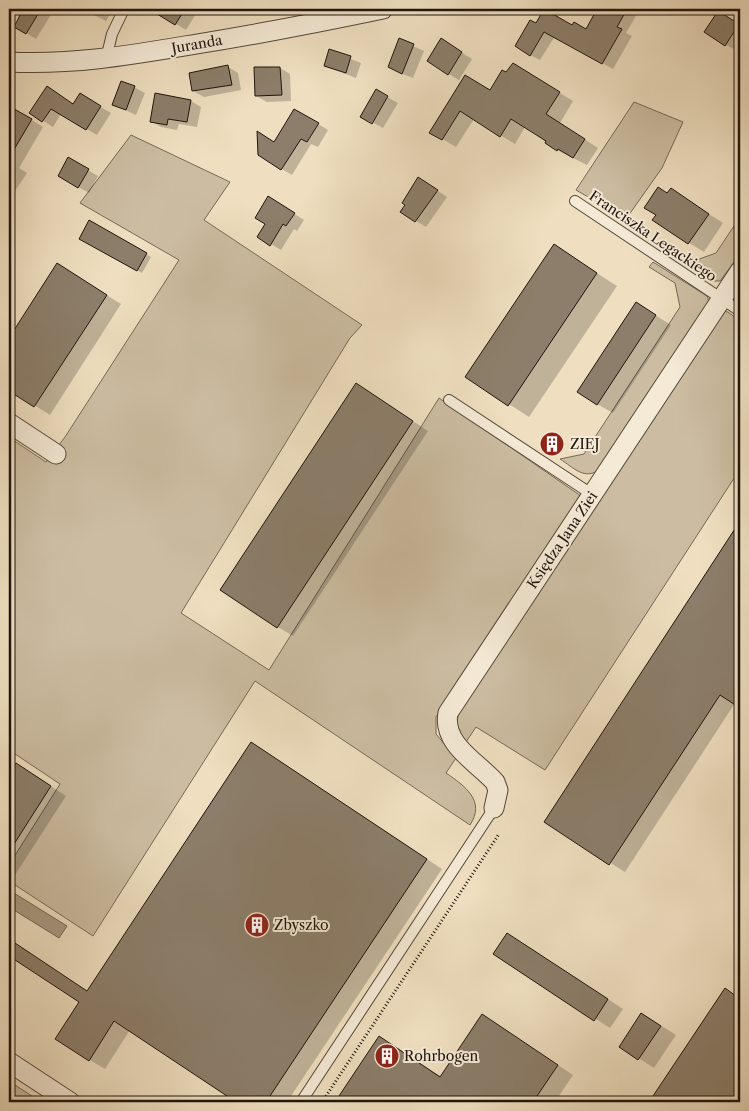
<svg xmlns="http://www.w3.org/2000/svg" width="749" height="1111" font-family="'Libre Caslon Text',serif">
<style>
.green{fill:#ccbda2;stroke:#766958}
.water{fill:#a99a83;stroke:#726554}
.shadow{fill:#0003}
.building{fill:#8c7e6a;stroke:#20150d}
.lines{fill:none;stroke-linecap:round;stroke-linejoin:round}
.service-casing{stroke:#54483a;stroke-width:12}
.minor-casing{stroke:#54483a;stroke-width:21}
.path{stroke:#20150d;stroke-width:3;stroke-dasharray:1 2.5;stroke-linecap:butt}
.service{stroke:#f5ead6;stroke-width:10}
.minor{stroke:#f5ead6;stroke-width:19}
.labels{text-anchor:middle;stroke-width:4;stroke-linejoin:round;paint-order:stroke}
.street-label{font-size:14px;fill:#20150d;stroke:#f5ead6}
.poi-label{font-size:14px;fill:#20150d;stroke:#f5ead6;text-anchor:start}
</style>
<rect width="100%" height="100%" fill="#efdfc0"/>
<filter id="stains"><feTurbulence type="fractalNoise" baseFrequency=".004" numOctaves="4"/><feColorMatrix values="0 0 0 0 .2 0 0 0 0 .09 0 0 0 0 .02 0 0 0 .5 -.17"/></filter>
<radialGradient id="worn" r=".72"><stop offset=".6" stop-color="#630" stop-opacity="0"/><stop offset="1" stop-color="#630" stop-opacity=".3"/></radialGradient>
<path class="green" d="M634,102L683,122L662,168L626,219L576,190Z
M131,135L230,182L204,220L362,325L350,338L181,613L269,670L439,398L581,496L436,717V734L456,758L446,773C465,786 486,801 470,825L255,681L93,936L9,881V865L60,784L9,750V446L13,440L46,462L65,437L179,260L80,203Z
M740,217V254L720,281H714L677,259L679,255L691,262L716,253Z
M653,262L707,296L710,304L600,469C585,481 574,468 560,459L584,454L680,307L675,283L649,267Z
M722,311L728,312L740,321V469L545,770L476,727L466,742C458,734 455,725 459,713Z
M9,1081L41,1102H9Z"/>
<path class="water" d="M9,890L67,926L59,938L9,907Z"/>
<path class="shadow" d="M25,9H44L52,13L36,39L15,26Z
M82,9H113L106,21Z
M170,9H199L186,30L165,17Z
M546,9L572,25L586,31L599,9H640L626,33L632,36L613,69L555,36L540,60L530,55L536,25Z
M719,12L740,25V43L736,50L726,45Z
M400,40L424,51L413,78L400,73Z
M451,46L472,59L459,80L449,74Z
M330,51L361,63L356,78L325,66Z
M228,67L238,73L241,90L204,97L193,91Z
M280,68L290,74L291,101L267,102L256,96L255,69Z
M527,73L573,101L560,123L598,148L587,165L557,150L525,127L515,144L474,119L456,147L431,132L466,76L491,92L507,74Z
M134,87L145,93L136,115L114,105Z
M376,91L398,103L383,128L361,116Z
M57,94L74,105L80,95L111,113L97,135L61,114L53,127L31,113Z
M191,101L201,107L197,127L179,124L177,130L161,127L151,121Z
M9,106L43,127L19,168L27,173L9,200Z
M295,110L328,130L318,147L311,144L292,175L259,155L275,144Z
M68,159L98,176L89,193L59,176Z
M429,185L447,197L426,227L402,212Z
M671,190L723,223L704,252L689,243L668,195Z
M279,204L304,220L297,231L294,229L281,250L271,244Z
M90,222L151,257L142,273L81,238Z
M555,246L617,286L529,417L467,377Z
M57,264L121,304L50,415L9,389V340Z
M636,303L671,325L613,413L597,404Z
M371,394L428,431L293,636L278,627Z
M740,523V706L735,703L625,872L546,822Z
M267,753L442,869L287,1102H239L130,1030L105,1069L90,1060L81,1002L9,954V939L88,992Z
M17,764L66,796L15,875L9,871V776Z
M523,943L623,1009L610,1028L495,954Z
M725,990L740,999V1102H651Z
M657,1023L676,1035L654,1068L621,1047Z
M498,1025L573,1075L555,1102H336L379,1037L442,1077Z"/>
<path class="building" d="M23,9H41L26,34L14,27Z
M149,9H185L175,25Z
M544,9L572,25L574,22L586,29L597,9H627L617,27L622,29L602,64L544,32L530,56L515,46L530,20L536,23Z
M718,11L739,24L725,46L704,32Z
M399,38L414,44L402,74L388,67Z
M441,38L462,52L448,75L427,61Z
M329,49L351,56L346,73L324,66Z
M513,63L560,92L546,114L585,139L573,158L558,149L557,151L545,143L546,141L511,119L500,137L460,111L442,140L429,133L465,75L490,90L502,70L506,72Z
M228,65L232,85L192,91L189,73Z
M254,67H280L282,95L255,96Z
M121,81L135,86L126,110L112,105Z
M47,86L73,104L80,93L101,106L86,130L51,109L42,122L29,113Z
M376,89L388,96L372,124L360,117Z
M155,93L191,100L187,122L168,119L167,125L150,122Z
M9,106L32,119L9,158Z
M294,109L319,123L307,142L301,139L281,170L258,155L257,131L274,142Z
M68,157L89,169L78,188L58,176Z
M418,177L438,190L415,222L400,212L405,205L402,203Z
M658,187L667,193L671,188L709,214L688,244L652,220L656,215L644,208Z
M268,196L295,213L286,226L283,224L270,246L257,237L265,224L255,218Z
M89,220L147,253L137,271L79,239Z
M554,244L597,273L508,406L465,377Z
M57,263L107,295L34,407L9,391V338Z
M636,302L656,315L597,405L577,392Z
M356,383L413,421L277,628L220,590Z
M740,521V708L720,695L609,865L544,822Z
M251,742L427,859L266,1102H236L114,1021L89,1061L55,1039L79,1002L9,956V939L87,991Z
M16,763L51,786L9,852V774Z
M507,933L608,999L594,1021L493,954Z
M725,988L740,999V1102H649Z
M641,1013L661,1026L638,1060L619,1047Z
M482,1014L558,1065L533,1102H335L379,1036L440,1077Z"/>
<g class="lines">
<defs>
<path id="service" d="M106,59L112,34L124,9
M575,201L740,311
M449,400L593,495
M301,1102L494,808"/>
<path id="minor" d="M9,62C76,65 131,55 197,44C259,34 321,22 383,9
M9,423L56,454
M494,808L498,790L495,782C477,762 442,744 448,713L740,271
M9,1062L70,1102"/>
</defs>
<use href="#service" class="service-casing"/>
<use href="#minor" class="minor-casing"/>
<path class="path" d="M322,1102L499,834"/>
<use href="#service" class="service"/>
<use href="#minor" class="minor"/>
</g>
<defs>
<symbol id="building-disc" viewBox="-11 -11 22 22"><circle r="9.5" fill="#8f2418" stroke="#f5ead6"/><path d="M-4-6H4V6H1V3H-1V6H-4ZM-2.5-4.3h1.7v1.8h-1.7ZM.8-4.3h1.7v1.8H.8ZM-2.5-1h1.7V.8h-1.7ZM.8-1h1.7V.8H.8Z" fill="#fff"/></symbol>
</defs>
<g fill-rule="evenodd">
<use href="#building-disc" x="538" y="430" width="28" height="28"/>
<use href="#building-disc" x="243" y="911" width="28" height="28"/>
<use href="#building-disc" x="373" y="1042" width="28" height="28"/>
</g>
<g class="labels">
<g class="street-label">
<text transform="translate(197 44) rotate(-10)" y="5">Juranda</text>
<text transform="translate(653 236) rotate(34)" y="5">Franciszka Legackiego</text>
<text transform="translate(562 540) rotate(-56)" y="5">Księdza Jana Ziei</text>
</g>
<g class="poi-label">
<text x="570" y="449">ZIEJ</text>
<text x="274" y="930">Zbyszko</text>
<text x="404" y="1061">Rohrbogen</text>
</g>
</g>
<rect width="749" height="1111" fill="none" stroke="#efdfc0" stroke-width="30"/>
<rect x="10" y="10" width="729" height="1091" fill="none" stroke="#20150d" stroke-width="2.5"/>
<rect x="15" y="15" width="719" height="1081" fill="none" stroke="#20150d"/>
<rect width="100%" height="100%" filter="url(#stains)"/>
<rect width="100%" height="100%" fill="url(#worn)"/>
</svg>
